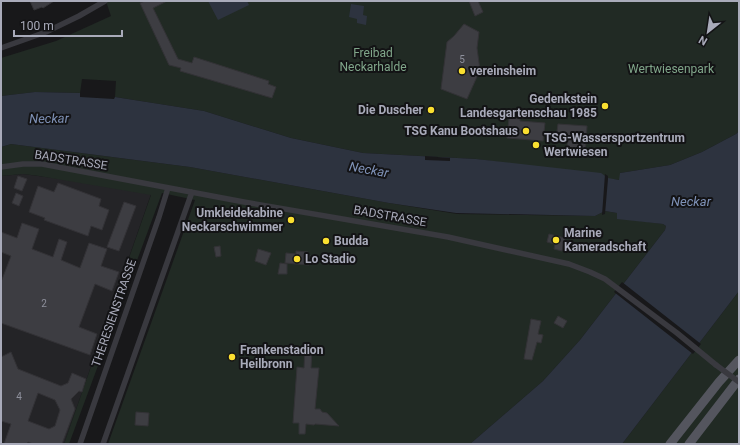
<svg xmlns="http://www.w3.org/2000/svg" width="740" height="445" font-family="Roboto,sans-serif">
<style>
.built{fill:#242427}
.green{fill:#212a24}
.water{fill:#2d333f}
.pier{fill:#18181a}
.building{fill:#3d3d42;stroke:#333236;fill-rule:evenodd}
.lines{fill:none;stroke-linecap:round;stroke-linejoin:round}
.street{stroke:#39393f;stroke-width:5.5}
.primary{stroke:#54555e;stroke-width:9}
.street-bridge{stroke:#39393f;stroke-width:5.5}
.poi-dot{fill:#fadf30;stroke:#131315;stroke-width:1.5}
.labels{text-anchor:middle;stroke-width:4;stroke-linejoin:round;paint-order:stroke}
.number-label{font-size:10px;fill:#8e909c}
.park-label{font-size:12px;fill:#80a68a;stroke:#131315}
.poi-label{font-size:12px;font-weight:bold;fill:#a9abba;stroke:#131315;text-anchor:start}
.street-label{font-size:12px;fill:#a9abba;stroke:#131315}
.water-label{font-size:13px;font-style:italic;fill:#7f92b7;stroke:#131315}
</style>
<rect width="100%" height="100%" fill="#18181a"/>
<path class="built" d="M23,174L76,181L151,194L64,444H1V176Z"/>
<path class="green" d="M106,1H739V131L736,134L702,152L670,165L620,173V180L608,179L603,176L476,159L363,153L291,138L204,111L115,97L116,81L82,79L80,93L35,92L1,96V58L56,41L111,16Z
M11,144L190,167L389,203L457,214L595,216L605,211L617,213V218L663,224L666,226L665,230L580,340L543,381L470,444H108L195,200L162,193L69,444H64L151,195L39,176L23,174L1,176V147Z
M739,291V444H622Z"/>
<path class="water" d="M208,1H247L249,5L218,20Z
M351,4L364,6L363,15L367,16L366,25L357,23V19L349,17Z
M35,92L80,93V97L114,99L115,97L204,111L291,138L363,153L476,159L601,173L608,178L619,180L620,173L670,165L702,152L736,134L739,131V291L622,444H470L543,381L580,340L665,230L666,226L663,224L617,219V213L605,211L595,216L456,213L389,203L190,167L11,144L1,147V96Z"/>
<path class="pier" d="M425,156L450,158V161L425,160Z
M605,174L608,176V179L605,214L602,215Z
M622,282L701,344L693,354L614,292Z"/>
<path class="building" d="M30,1H54L43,8L42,7L34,10Z
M145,1H167L153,8L178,59L192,63L194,57L269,81L268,84L276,87L272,98L180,71L181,68L169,65L140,3Z
M469,1H478L483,12L475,16Z
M464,24L479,32L477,48L480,70L467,99L441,89L447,42L454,36Z
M509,118L520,119V121L545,123L543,141L507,138Z
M558,124L587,126L585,155L566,153L568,140L556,139Z
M18,176L27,179L22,191L14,188Z
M58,183L101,199L99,206L109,210L102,230L91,226L88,236L44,220L45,218L29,212L38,186L54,192Z
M16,193L23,196L19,206L12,203Z
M124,202L136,206L119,251L107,247Z
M22,223L39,229L32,249L53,257L59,239L67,242L61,260L80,268L89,243L107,249L101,266L119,272L112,291L95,284L79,327L97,334L90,355L1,323V282L11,256L1,252V232L17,238Z
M549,234L565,238L562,251L554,249L555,244L547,242Z
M220,246L221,256L216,257L214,247Z
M258,249L271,253L266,265L255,261Z
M296,251L308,252V255H310L309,265L285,263L286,253L296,254Z
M280,263L287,264V274H278Z
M558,316L567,321L563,328L554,323Z
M531,319L541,321L538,334L543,335L541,343L537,342L532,360L524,359Z
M305,347L312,348L311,368H319L315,409H320L322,412L327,413L339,426L315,424L314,425L306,424L305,434H299V423H293L297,367L304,368Z
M11,352L18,369L61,386L68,383L72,373L86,379L82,392L79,391L71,399L75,409L62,444H33L28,442L27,444H4L11,424L1,421V357ZM38,393L55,400L60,410L55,426L49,429L28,421Z
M136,412L149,413L148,426L135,425Z"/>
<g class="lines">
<path class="street" d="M1,48L46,32L79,16L105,1
M1,167L23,164H42L244,202L448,237L569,264L590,272L605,279L677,333L716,365
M80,444L159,217L168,188
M103,444L192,192"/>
<path class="primary" d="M670,444L719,382L739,360
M689,444L739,379"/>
<path class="street-bridge" d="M716,365L739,382"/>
</g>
<g class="poi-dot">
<circle cx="462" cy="71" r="4"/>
<circle cx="605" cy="106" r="4"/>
<circle cx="431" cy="110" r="4"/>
<circle cx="526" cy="131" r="4"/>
<circle cx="536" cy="145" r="4"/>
<circle cx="291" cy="220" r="4"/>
<circle cx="556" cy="240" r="4"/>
<circle cx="326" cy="241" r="4"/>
<circle cx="297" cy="259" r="4"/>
<circle cx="232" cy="357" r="4"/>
</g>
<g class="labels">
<g class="number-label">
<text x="462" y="63">5</text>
<text x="44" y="307">2</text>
<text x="19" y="400">4</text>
</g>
<g class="park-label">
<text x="373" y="57">Freibad<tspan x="373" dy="14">Neckarhalde</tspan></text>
<text x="671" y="73">Wertwiesenpark</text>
</g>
<g class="poi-label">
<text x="470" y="75">vereinsheim</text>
<text x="597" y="103" text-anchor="end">Gedenkstein<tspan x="597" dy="14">Landesgartenschau 1985</tspan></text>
<text x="423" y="114" text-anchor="end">Die Duscher</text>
<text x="518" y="135" text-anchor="end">TSG Kanu Bootshaus</text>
<text x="544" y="142">TSG-Wassersportzentrum<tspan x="544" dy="14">Wertwiesen</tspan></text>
<text x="283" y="217" text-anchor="end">Umkleidekabine<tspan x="283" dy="14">Neckarschwimmer</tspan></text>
<text x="564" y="237">Marine<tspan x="564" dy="14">Kameradschaft</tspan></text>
<text x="334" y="245">Budda</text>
<text x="305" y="263">Lo Stadio</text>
<text x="240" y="354">Frankenstadion<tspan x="240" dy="14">Heilbronn</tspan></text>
</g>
<g class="street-label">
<text transform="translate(71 160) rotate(9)" y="4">BADSTRASSE</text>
<text transform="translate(390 216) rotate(10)" y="4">BADSTRASSE</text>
<text transform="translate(114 313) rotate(-71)" y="4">THERESIENSTRASSE</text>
</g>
<g class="water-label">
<text transform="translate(49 118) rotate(-1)" y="5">Neckar</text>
<text transform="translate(369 169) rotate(10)" y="5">Neckar</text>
<text x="691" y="206">Neckar</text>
</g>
</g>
<rect width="740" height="445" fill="none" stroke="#a9abba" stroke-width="4"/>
<g transform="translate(708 32) rotate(210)" stroke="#131315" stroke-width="3" paint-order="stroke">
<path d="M0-3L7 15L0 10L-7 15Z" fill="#a9abba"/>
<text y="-6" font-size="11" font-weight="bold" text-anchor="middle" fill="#a9abba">N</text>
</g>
<path d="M14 30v6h108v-6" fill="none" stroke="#a9abba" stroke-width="2"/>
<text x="20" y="30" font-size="12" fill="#a9abba" stroke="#131315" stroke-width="3" paint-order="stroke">100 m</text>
</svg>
